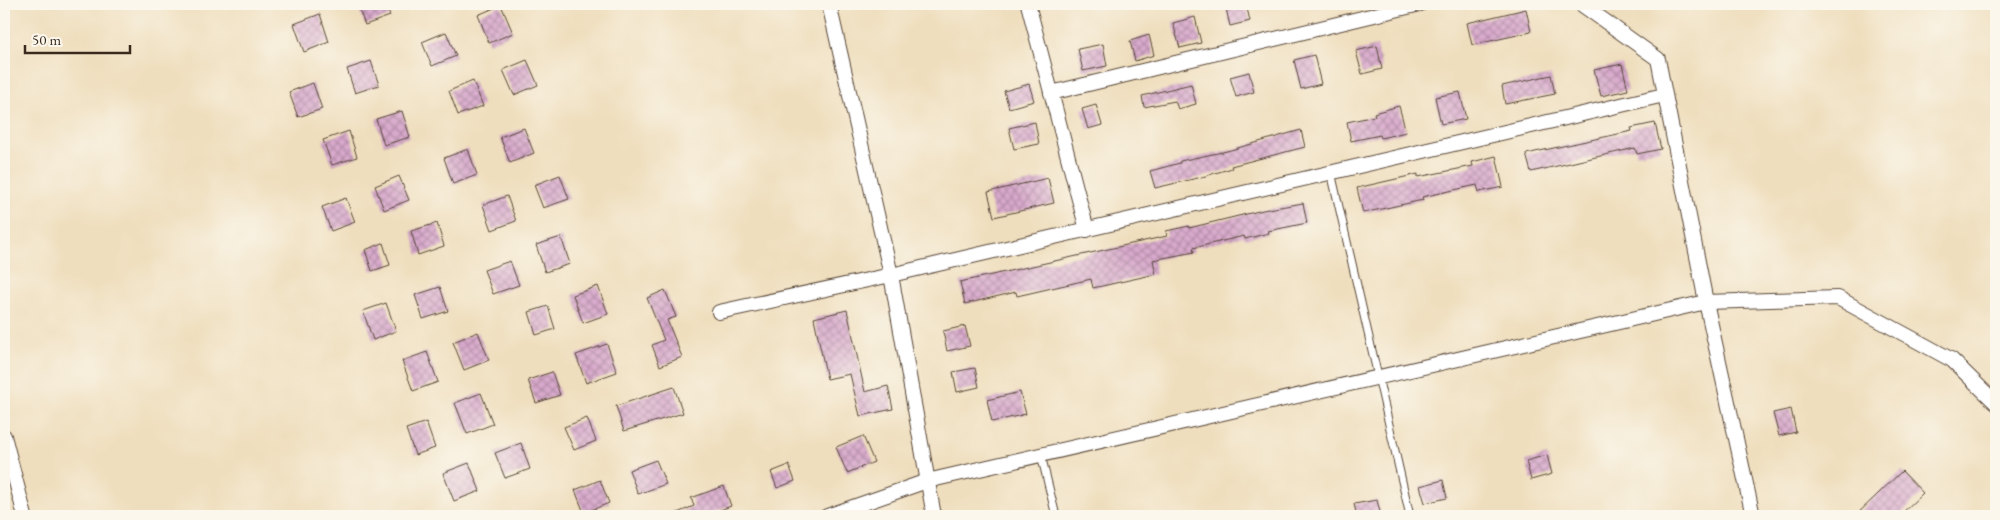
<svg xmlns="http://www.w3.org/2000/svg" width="2000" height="520" font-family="'EB Garamond',serif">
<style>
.building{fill:url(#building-cross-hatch)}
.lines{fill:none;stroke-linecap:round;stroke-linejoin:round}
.lane-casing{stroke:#564536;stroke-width:9}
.street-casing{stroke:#564536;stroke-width:16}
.lane{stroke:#fff;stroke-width:7}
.street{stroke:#fff;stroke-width:14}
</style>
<defs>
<pattern id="building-cross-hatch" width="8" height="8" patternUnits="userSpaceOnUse" patternTransform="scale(1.25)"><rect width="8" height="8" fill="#d8a9cc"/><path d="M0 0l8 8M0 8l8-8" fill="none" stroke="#b08aa5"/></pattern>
</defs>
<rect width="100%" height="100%" fill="#fbf7ec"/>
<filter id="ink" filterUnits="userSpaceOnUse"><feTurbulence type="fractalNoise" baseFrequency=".02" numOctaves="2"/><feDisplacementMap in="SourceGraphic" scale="10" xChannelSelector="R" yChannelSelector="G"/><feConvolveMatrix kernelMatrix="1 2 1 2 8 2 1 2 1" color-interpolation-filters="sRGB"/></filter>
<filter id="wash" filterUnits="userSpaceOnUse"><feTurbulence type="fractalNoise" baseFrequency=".0096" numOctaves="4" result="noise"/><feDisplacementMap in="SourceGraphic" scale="20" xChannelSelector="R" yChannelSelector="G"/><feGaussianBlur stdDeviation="1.12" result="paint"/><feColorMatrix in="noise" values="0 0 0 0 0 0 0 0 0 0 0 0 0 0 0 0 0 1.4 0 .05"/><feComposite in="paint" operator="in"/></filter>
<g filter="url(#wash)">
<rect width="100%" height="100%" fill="#efdebd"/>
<g id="blocks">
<path class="building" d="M357,4H385L390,16L365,25Z
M1225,4H1246L1250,21L1230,26Z
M501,5L513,33L489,43L478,15Z
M1526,9L1531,32L1472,45L1467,23Z
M320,14L329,42L304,52L294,24Z
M1195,17L1201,43L1180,48L1173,23Z
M446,32L456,56L432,66L422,42Z
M1149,35L1154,55L1135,61L1130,41Z
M1103,44L1107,66L1083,71L1078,49Z
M1377,46L1382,69L1362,74L1356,51Z
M1314,55L1321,84L1301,89L1294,60Z
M527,60L538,85L514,95L503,70Z
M371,61L379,85L355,93L347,69Z
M1622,64L1628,90L1601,96L1594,70Z
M1249,72L1254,92L1236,97L1230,77Z
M1551,75L1555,94L1505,104L1502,86Z
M473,81L483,106L458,115L449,91Z
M313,83L322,109L298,117L289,92Z
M1029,84L1034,101L1009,108L1004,91Z
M1191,84L1196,104L1178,109L1175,101L1144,107L1142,96Z
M1460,92L1466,119L1441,124L1435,97Z
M1096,105L1102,125L1088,129L1082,109Z
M1399,106L1406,132L1381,138L1380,135L1351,141L1347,122L1375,116L1374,113Z
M402,111L410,137L384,145L376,119Z
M1035,122L1039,144L1014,149L1009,128Z
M1655,123L1661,149L1637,154L1635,148L1531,172L1526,154L1632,131L1631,128Z
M524,128L534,153L510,163L500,137Z
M1301,130L1305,147L1231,166L1232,168L1202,177L1155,188L1150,171L1180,163V161L1227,151Z
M349,131L357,157L332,165L323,140Z
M468,149L477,175L453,184L444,158Z
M1496,156L1503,187L1479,192L1477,185L1422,197L1423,200L1363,213L1357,188L1418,174V177L1473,166L1472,162Z
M560,175L569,199L543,208L534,185Z
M399,176L409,200L384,210L375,186Z
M1048,178L1054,203L994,217L988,192Z
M507,196L516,221L492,230L483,205Z
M346,198L355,222L331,231L322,207Z
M1303,203L1307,223L1268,231L1269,233L1245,239L1244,236L1193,248L1194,252L1153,260L1156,274L1093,288L1091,279L1017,296L1016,292L965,304L960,282L1167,236L1166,231L1189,226V228L1263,210Z
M437,223L444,246L418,255L411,231Z
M561,237L570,264L545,272L536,245Z
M383,243L390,265L372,271L365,250Z
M510,261L519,285L493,294L484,270Z
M598,286L608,314L583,323L573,295Z
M440,287L448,311L423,319L415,295Z
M665,290L676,317L667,320L682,357L660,366L652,345L664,340L647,298Z
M386,303L396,331L373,340L363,311Z
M548,306L555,329L536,335L529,312Z
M847,310L865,392L888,386L893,409L860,416L850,374L827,379L814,318Z
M965,326L970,346L947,351L943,331Z
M478,332L489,360L464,370L453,342Z
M607,344L617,372L586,383L576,355Z
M427,352L438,382L413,391L402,361Z
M975,368L979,387L957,392L953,372Z
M552,372L560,395L536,403L528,380Z
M674,387L683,413L624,431L616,406Z
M1020,392L1026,414L992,422L987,400Z
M481,393L493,424L467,434L455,403Z
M1791,409L1796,432L1779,436L1773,413Z
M587,418L596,441L574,450L564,427Z
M426,422L435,448L415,455L406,429Z
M863,436L874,462L847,473L836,447Z
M521,443L530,469L505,478L495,453Z
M1547,455L1552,474L1531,480L1526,461Z
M656,460L666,484L638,494L629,470Z
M469,463L480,491L454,501L443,473Z
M789,465L795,481L777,488L771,472Z
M1902,471L1923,493L1899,516H1855Z
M600,480L609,503L584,513L575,490Z
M1443,480L1447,498L1425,503L1420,486Z
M724,486L731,506L704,516H670L694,506L691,498Z
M1377,500L1381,516H1357L1354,504Z"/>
</g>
</g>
<g filter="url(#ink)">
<use href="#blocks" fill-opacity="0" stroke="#564536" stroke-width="1"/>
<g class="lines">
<defs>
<path id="lane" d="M1331,172L1410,516
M1041,455L1056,516"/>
<path id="street" d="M829,4L891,275L934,516
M1028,4L1087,230
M1581,4L1658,59L1706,302L1753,516
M1051,93L1420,4
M719,312L891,275L1664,95
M4,436L25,516
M827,516L927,481L1706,302L1838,298L1952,360L1996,403"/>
</defs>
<use href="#lane" class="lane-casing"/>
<use href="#street" class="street-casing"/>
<use href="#lane" class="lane"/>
<use href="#street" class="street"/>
</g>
</g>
<rect width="2000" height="520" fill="none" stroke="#fbf7ec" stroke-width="20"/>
<path d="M25 45v8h105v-8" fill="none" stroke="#3b2a1e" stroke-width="2.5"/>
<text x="32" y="45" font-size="15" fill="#3b2a1e" stroke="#fbf7ec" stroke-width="4" paint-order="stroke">50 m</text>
</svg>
